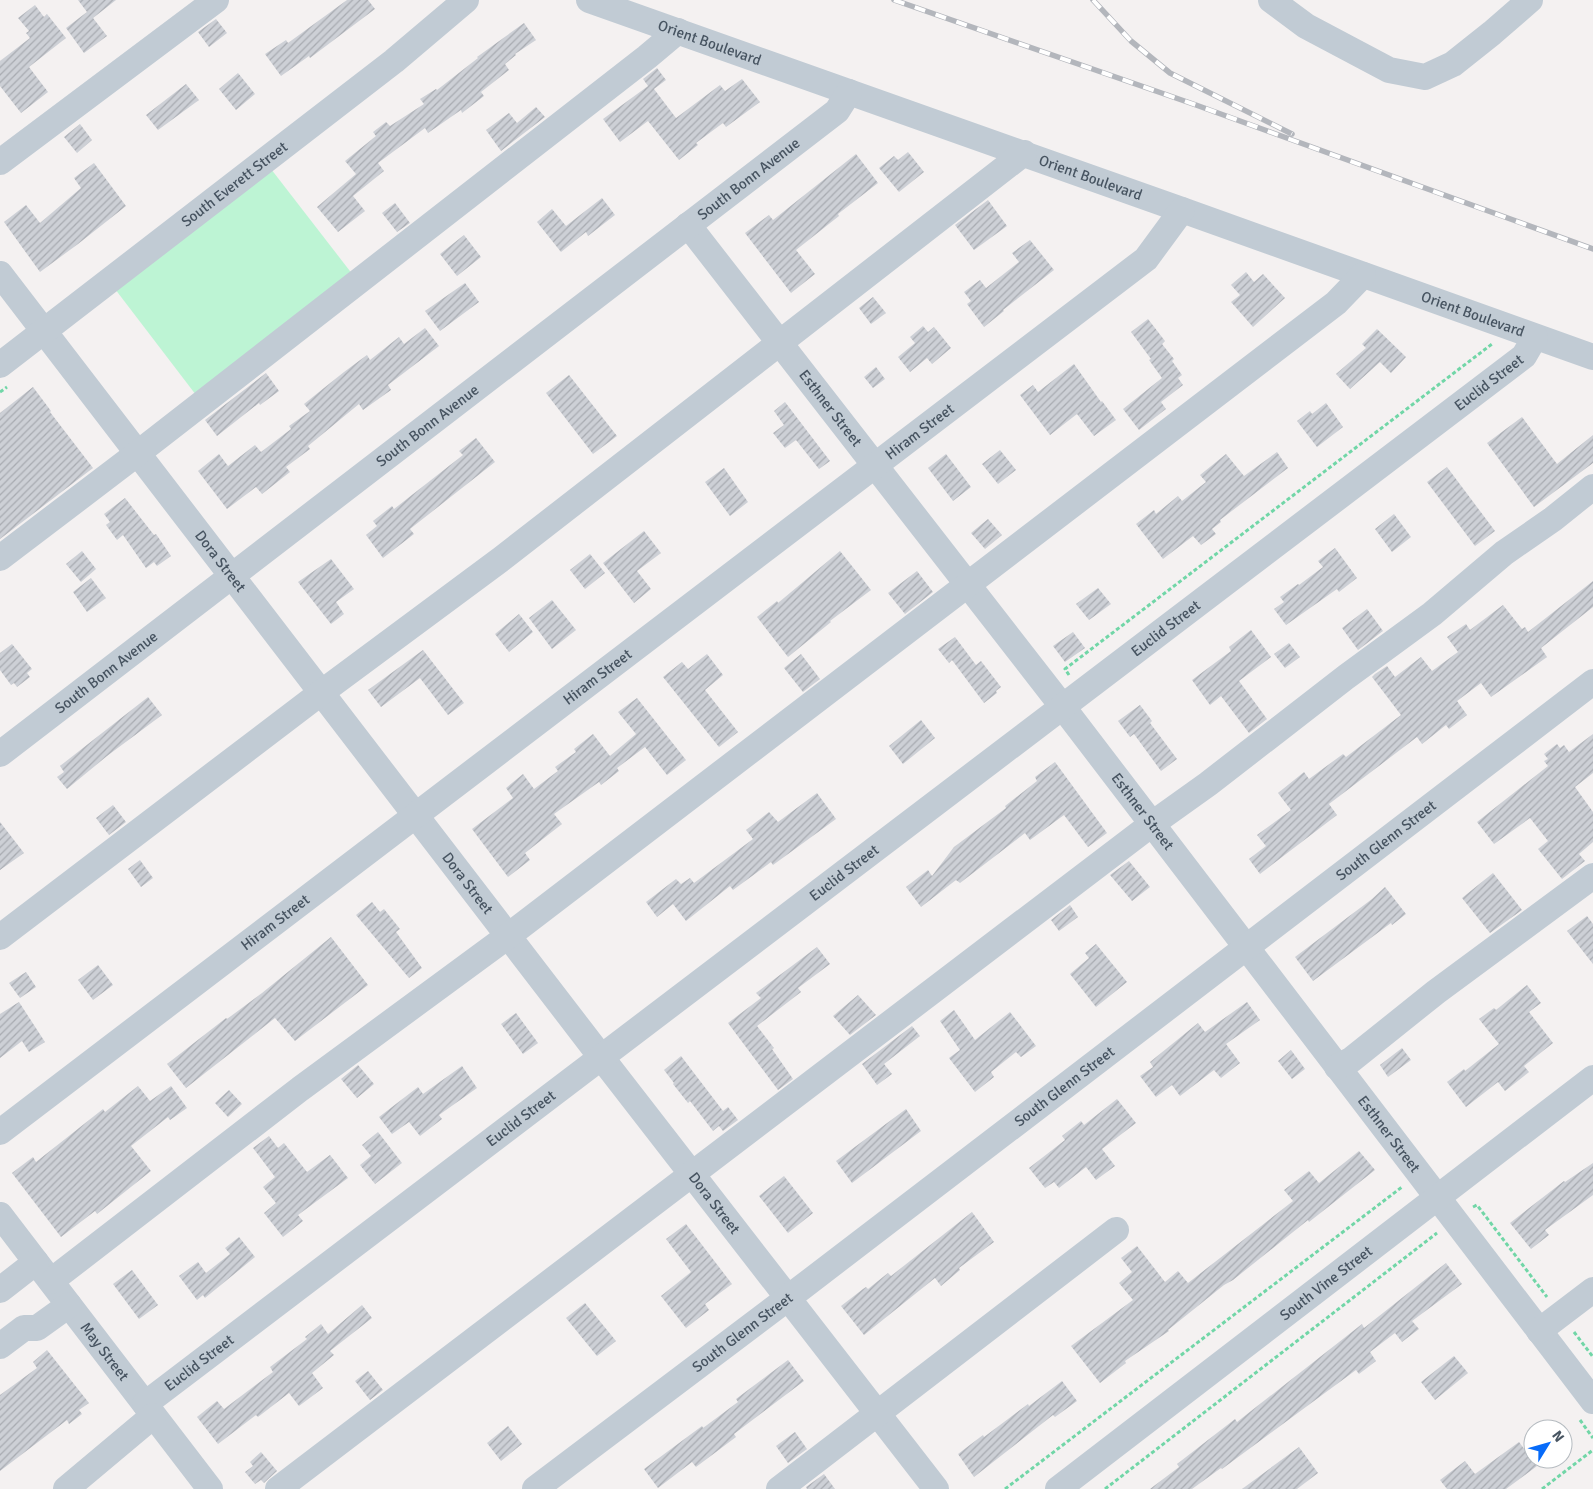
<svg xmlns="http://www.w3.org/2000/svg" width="1593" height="1489" font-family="Signika,sans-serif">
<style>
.green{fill:#bdf4d4}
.building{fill:url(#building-hatch)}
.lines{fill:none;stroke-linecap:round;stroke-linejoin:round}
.path{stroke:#71d6a7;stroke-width:3;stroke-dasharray:4 2.5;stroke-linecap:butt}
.minor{stroke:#c1cbd4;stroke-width:26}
.rail-casing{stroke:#b3b6bc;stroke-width:5.5}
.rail{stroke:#fff;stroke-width:4;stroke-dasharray:11;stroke-linecap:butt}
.labels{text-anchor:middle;stroke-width:5;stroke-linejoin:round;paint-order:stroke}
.street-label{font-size:15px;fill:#475461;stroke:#fff}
</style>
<defs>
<pattern id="building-hatch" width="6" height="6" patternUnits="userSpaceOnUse" patternTransform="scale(1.25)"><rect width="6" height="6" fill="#cdd0d6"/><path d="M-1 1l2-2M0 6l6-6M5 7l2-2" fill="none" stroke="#a8abb1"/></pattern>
</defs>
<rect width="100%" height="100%" fill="#f4f1f1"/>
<path class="green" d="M271,169L353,275L196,395L115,289Z"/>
<path class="building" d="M78,0H116L93,18L107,36L84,53L66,28L87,12Z
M347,0H368L375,9L310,58L309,56L281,76L265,54L286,40L288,43Z
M35,5L44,17L47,14L66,38L29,67L48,92L21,113L0,86V61L30,38L26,33L29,31L18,18Z
M216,19L227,33L209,47L198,32Z
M524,23L536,40L515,54L516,55L505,64L509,70L481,92L484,96L462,113L461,110L428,133L425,128L378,163L384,171L353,196L365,211L338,232L317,207L356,174L345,161L376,136L373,132L386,122L390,126L424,104L420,99L436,89L437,90L478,58L477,57Z
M657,68L666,80L654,89L676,118L720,85L725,91L742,79L760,102L726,127L723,123L696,143L698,145L679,160L648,121L620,142L603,119L648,86L643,79Z
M238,73L255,94L236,110L219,89Z
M186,84L199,100L158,130L146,115Z
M536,107L545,117L501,151L486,130L509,113L517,123Z
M80,124L92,140L77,153L64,137Z
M908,152L924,172L899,192L879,168L894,156L898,160Z
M856,154L878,183L838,214L839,216L796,250L815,274L791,293L745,233L769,215L773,220Z
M94,163L126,206L78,244L40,272L4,222L26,205L40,223L81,188L74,178Z
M602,198L615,215L588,236L586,232L561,252L537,222L552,209L566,226Z
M988,200L1007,226L974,250L955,225Z
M395,203L410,223L397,232L382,213Z
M464,235L481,257L457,276L440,254Z
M1030,240L1054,270L1003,310L1004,311L984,327L967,304L971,301L964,292L980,280L986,288L1019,262L1012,253Z
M1246,272L1254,282L1263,274L1285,298L1253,327L1231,302L1240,295L1231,285Z
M465,283L479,302L440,331L425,311Z
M873,297L886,313L871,324L859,308Z
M1148,319L1165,341L1162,344L1174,359L1172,361L1182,375L1178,378L1183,385L1161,402L1166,409L1139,430L1123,409L1162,378L1149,360L1151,359L1131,332Z
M923,326L928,332L934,327L951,348L932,364L927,358L910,372L898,357L915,343L910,337Z
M425,328L439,346L388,385L391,390L363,410L359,404L308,446L310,449L286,467L290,472L262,494L256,487L227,509L198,471L219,454L228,466L255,445L261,452L291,429L289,426L310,411L304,404L344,372L367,355L370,360L399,337L404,344Z
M1377,329L1406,357L1391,373L1380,362L1350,389L1336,374L1366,348L1362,344Z
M1074,364L1101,402L1102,401L1116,420L1094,436L1077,414L1050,435L1020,395L1033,385L1038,392Z
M876,367L885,379L873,388L864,377Z
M266,373L279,391L260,405L259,403L217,436L205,420Z
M569,375L617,436L593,454L546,393Z
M33,387L51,411L50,412L93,468L0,539V413Z
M785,402L830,461L819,469L796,440L785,448L773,433L784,425L774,411Z
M1326,403L1343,427L1317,447L1297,421L1310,411L1312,414Z
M1522,417L1557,464L1593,435V463L1534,507L1487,443Z
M476,438L495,462L410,529L414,534L383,558L366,535L377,526L373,521L392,506L394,509L463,455L459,451Z
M1000,450L1016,470L998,484L982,464Z
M1277,452L1288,468L1220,520L1221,522L1212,529L1216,534L1201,545L1193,536L1163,559L1136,524L1154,510L1156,514L1178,496L1182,501L1206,482L1200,475L1226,454L1244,476Z
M946,454L971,487L953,501L928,468Z
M1447,467L1495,531L1475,546L1427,482Z
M724,468L748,502L730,516L705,482Z
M125,498L154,535L156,534L171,556L157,566L154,562L146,568L123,535L117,540L106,525L110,522L104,514Z
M1394,514L1411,537L1392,552L1375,529Z
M988,519L1002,535L985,549L971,533Z
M644,531L661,553L637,571L651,589L634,603L603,563Z
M1335,548L1357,578L1339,592L1337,589L1286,625L1274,609L1284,602L1280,597L1298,584L1299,585L1323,567L1318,561Z
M82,551L96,569L81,582L66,564Z
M840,551L871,590L830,621L831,622L788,657L757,617L777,601L778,603Z
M590,554L605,573L585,589L570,570Z
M331,559L354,589L336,602L344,614L331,624L298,582Z
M917,571L933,592L905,614L888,593Z
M91,578L106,598L87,612L73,592Z
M1593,581V607L1541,648L1547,657L1491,697L1481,683L1457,701L1467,715L1449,729L1446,725L1422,744L1417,737L1329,804L1337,815L1260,874L1249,859L1266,846L1257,835L1291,810L1278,793L1304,772L1309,779L1343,754L1346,757L1401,715L1372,677L1375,674L1387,666L1395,677L1421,657L1432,671L1458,652L1447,637L1466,624L1470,630L1503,605L1522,629L1525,627L1528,632Z
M1098,588L1111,604L1089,620L1076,604Z
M552,600L576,630L552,649L529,618Z
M1367,609L1383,631L1358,650L1342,628Z
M519,614L533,632L509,652L495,634Z
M1251,630L1271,657L1239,681L1267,719L1249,733L1221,696L1210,705L1192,680L1231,651L1229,647Z
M1073,632L1085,648L1065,662L1053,646Z
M955,637L976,665L981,661L1001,687L996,691L997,693L984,703L952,660L949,663L938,649Z
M1289,643L1300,657L1285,668L1274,654Z
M12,644L32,669L27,673L30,677L17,687L14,683L11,685L0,670V653Z
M423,650L464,703L448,715L420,678L381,707L368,690Z
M707,654L723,675L705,690L738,732L719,747L663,677L682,662L688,669Z
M801,654L820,679L803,692L784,668Z
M148,697L162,715L107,756L67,789L57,777L64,772L60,766Z
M637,698L686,760L667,775L645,747L617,768L619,771L601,785L599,782L554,814L562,824L525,853L530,860L508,877L472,829L513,798L506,788L523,774L534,789L558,771L555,767L576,752L574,749L593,734L610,756L636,734L618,712Z
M1140,705L1152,721L1150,723L1177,759L1161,771L1134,734L1130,737L1118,721Z
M921,720L935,738L903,764L889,746Z
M1593,734V773L1575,787L1593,812V842L1579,854L1585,861L1562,879L1538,849L1548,841L1530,818L1494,844L1477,822L1548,766L1544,761L1548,759L1544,754L1557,744L1560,748L1564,745L1569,752Z
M1055,762L1107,833L1088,847L1064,815L1030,840L1025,833L960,883L956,880L921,907L906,887L928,870L932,876L954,847L1006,808L1005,806L1037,781L1035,777Z
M817,793L836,819L773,865L771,862L733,890L730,886L686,921L673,904L657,917L646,902L676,879L681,884L690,878L694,883L753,839L746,830L769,812L778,822Z
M113,805L126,822L109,835L96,818Z
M0,822L24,853L0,870Z
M140,860L153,878L141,887L128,869Z
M1129,861L1150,887L1132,901L1110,875Z
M1493,873L1522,910L1490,933L1462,898Z
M1385,887L1406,914L1392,925L1391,923L1313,981L1295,957L1372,899Z
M372,902L380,912L384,909L400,929L396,932L422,968L409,978L356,915Z
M1070,905L1078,917L1059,931L1051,920Z
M1587,916L1593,924V964L1567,931Z
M331,937L368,985L295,1041L275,1018L186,1088L167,1064L226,1018L227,1019L262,993Z
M1096,944L1127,982L1096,1007L1070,974L1089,958L1085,953Z
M817,947L830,964L798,988L801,992L757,1026L774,1048L772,1049L793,1079L778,1090L728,1023L761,998L756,993Z
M98,965L113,985L93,1000L78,980Z
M26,972L36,987L20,998L9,983Z
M1527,985L1541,1003L1529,1012L1553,1043L1524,1066L1529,1072L1505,1091L1498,1082L1466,1107L1447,1082L1464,1069L1465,1071L1499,1044L1479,1019L1494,1008L1496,1010Z
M858,995L876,1015L850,1035L833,1016Z
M19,1002L45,1042L29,1052L22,1041L0,1058V1014Z
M1247,1002L1260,1020L1226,1044L1240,1063L1221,1078L1214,1070L1180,1096L1172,1085L1156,1097L1140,1076L1153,1067L1150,1062L1198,1023L1205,1032Z
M954,1010L975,1040L1010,1012L1036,1046L1021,1057L1016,1052L991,1072L994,1077L975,1092L949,1058L960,1050L940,1021Z
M516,1013L538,1043L523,1054L501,1024Z
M912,1026L920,1036L884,1064L892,1074L877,1085L862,1064Z
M1402,1048L1411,1060L1388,1077L1380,1065Z
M1291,1050L1305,1069L1292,1079L1278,1061Z
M681,1056L723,1111L728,1107L738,1120L723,1131L719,1126L713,1131L690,1101L688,1103L673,1084L674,1083L664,1070Z
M358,1065L374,1084L357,1098L341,1079Z
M462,1066L477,1088L439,1115L442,1119L420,1136L409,1122L392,1134L379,1117L418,1087L423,1094Z
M138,1086L150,1101L171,1086L187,1108L170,1120L168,1117L131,1146L151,1171L97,1214L95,1211L61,1237L12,1173L33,1157L36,1162L103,1109L105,1112Z
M229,1090L242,1104L228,1117L215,1103Z
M1117,1099L1136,1123L1102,1149L1115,1166L1096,1180L1086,1167L1059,1188L1054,1182L1045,1188L1029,1168L1065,1140L1062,1136L1081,1121L1084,1125Z
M906,1109L921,1131L852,1183L836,1161Z
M378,1132L402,1163L375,1184L360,1165L371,1156L362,1145Z
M269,1136L278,1148L284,1143L307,1172L330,1155L348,1178L298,1215L303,1221L283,1237L264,1213L276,1203L263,1187L275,1177L253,1148Z
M1359,1151L1375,1170L1309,1222L1308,1220L1233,1280L1224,1285L1168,1330L1169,1331L1125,1361L1126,1363L1100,1383L1071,1346L1133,1300L1119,1283L1132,1272L1121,1258L1137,1246L1165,1282L1178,1271L1188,1283L1293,1201L1284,1190L1309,1171L1319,1183Z
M1593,1163V1195L1545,1230L1549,1235L1531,1249L1510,1223L1564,1181L1565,1182Z
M784,1176L813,1213L788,1233L759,1196Z
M972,1212L994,1242L959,1268L960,1270L941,1286L935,1278L864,1335L841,1306L863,1289L866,1287L868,1289L888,1273L891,1276Z
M686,1224L732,1284L705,1304L709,1310L686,1328L661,1296L691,1272L666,1239Z
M239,1237L255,1257L205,1298L203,1295L197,1300L179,1276L198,1262L206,1273L230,1254L225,1248Z
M1446,1263L1462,1284L1412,1321L1419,1329L1402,1342L1395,1333L1370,1352L1376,1361L1359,1374L1356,1370L1222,1469L1221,1468L1192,1489H1150L1179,1467L1177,1464L1235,1419L1237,1422L1362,1324L1364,1328Z
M132,1270L158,1305L139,1319L113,1284Z
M585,1303L616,1341L597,1356L566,1318Z
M362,1305L372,1318L330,1351L334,1355L312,1373L323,1388L299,1406L289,1393L258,1417L256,1415L218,1444L197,1417L217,1401L224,1409L273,1372L270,1367L307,1339L305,1337L321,1324L328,1334Z
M47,1350L89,1403L79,1410L82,1414L69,1424L67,1420L0,1471V1395L37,1368L33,1362Z
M1454,1356L1468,1373L1435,1400L1421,1382Z
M788,1360L804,1381L734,1434L736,1437L696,1467L692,1462L658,1488L644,1469L702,1426L703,1428L738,1402L736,1399Z
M368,1371L383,1390L370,1400L355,1381Z
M1062,1381L1077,1401L1055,1417L1053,1415L974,1477L958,1454L983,1435L984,1437L1028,1404L1029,1406Z
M508,1426L522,1444L501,1461L487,1443Z
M795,1432L807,1449L788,1463L776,1446Z
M1519,1442L1537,1466L1506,1489H1447L1440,1480L1465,1461L1475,1474Z
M1299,1447L1318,1473L1297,1489H1242Z
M261,1452L277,1471L264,1483L261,1480L255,1484L245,1472L253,1466L250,1462Z
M824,1474L835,1489H807L806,1487Z"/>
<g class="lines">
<path class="path" d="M0,392L7,387
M1069,675L1065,669L1492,344
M1473,1207L1477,1205L1547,1297
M1574,1332L1593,1357
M1580,1420L1593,1438
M1005,1489L1402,1187
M1105,1489L1437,1233
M1542,1489L1593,1450"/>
<g class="minor">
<path id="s1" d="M589,0L1182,210L1593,357"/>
<path d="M1271,0L1306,26L1389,70L1425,77L1453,64L1492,33L1530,0"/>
<path d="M0,162L216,0"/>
<path id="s2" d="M688,225L1062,706L1593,1401"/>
<path id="s3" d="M0,274L601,1057L936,1489"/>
<path id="s4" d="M0,365L394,61L466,0"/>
<path d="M0,558L138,453L647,57L678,31"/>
<path id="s5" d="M0,754L837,111L849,92"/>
<path d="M0,937L322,692L500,560L1024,153"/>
<path d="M1337,1067L1351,1060L1436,992L1593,876"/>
<path id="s6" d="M0,1132L1146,259L1182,210"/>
<path id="s7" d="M0,1215L210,1489"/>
<path d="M51,1281L300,1089L508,936L1336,303L1363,275"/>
<path d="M0,1290L36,1262"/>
<path d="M1539,1331L1593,1290"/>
<path d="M0,1346L24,1328H37L69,1305"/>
<path id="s8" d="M145,1404L1524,356L1535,337"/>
<path d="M66,1489L153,1416"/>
<path d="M278,1489L1152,824L1208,784L1346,677L1432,614L1504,553L1553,519L1593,487"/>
<path id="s9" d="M535,1489L788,1298L1593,682"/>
<path d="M779,1489L1116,1230"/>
<path id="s10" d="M1058,1489L1593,1078"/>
</g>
<defs>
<path id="rail" d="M894,0L1196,105L1593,249
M1093,0L1131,41L1170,73L1292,134"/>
</defs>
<use href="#rail" class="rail-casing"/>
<use href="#rail" class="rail"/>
</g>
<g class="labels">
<g class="street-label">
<text dy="5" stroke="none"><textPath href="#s1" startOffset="128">Orient Boulevard</textPath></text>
<text dy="5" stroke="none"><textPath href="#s1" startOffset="532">Orient Boulevard</textPath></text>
<text dy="5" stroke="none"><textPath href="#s5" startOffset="944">South Bonn Avenue</textPath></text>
<text dy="5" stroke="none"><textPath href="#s4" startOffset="296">South Everett Street</textPath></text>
<text dy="5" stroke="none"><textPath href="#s1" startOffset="938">Orient Boulevard</textPath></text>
<text dy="5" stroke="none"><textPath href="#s8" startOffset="1688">Euclid Street</textPath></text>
<text dy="5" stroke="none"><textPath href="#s2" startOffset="232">Esthner Street</textPath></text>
<text dy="5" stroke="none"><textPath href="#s5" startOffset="539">South Bonn Avenue</textPath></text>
<text dy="5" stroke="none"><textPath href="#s6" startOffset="1156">Hiram Street</textPath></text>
<text dy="5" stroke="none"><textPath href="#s3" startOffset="362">Dora Street</textPath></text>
<text dy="5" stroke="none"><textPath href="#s8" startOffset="1282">Euclid Street</textPath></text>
<text dy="5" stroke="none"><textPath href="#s5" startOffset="134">South Bonn Avenue</textPath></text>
<text dy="5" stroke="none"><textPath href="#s6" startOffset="751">Hiram Street</textPath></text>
<text dy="5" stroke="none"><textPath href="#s2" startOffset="742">Esthner Street</textPath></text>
<text dy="5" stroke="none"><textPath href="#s9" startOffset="1070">South Glenn Street</textPath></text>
<text dy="5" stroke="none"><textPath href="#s8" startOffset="878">Euclid Street</textPath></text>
<text dy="5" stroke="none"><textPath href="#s3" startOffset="768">Dora Street</textPath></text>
<text dy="5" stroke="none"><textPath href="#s6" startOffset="346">Hiram Street</textPath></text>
<text dy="5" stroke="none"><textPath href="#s9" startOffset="665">South Glenn Street</textPath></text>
<text dy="5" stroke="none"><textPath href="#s8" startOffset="472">Euclid Street</textPath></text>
<text dy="5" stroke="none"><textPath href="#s2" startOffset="1148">Esthner Street</textPath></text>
<text dy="5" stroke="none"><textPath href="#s3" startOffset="1172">Dora Street</textPath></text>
<text dy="5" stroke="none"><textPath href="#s10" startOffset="338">South Vine Street</textPath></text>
<text dy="5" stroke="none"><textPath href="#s9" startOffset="260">South Glenn Street</textPath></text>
<text dy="5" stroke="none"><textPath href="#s7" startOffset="172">May Street</textPath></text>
<text dy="5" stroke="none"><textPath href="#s8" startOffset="68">Euclid Street</textPath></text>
</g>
</g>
<g transform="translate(1548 1444) rotate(53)"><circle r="24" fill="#ffffff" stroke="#b5bbc0"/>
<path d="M0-4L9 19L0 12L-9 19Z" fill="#076bf9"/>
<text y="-8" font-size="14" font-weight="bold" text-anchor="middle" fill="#475461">N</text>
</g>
</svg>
